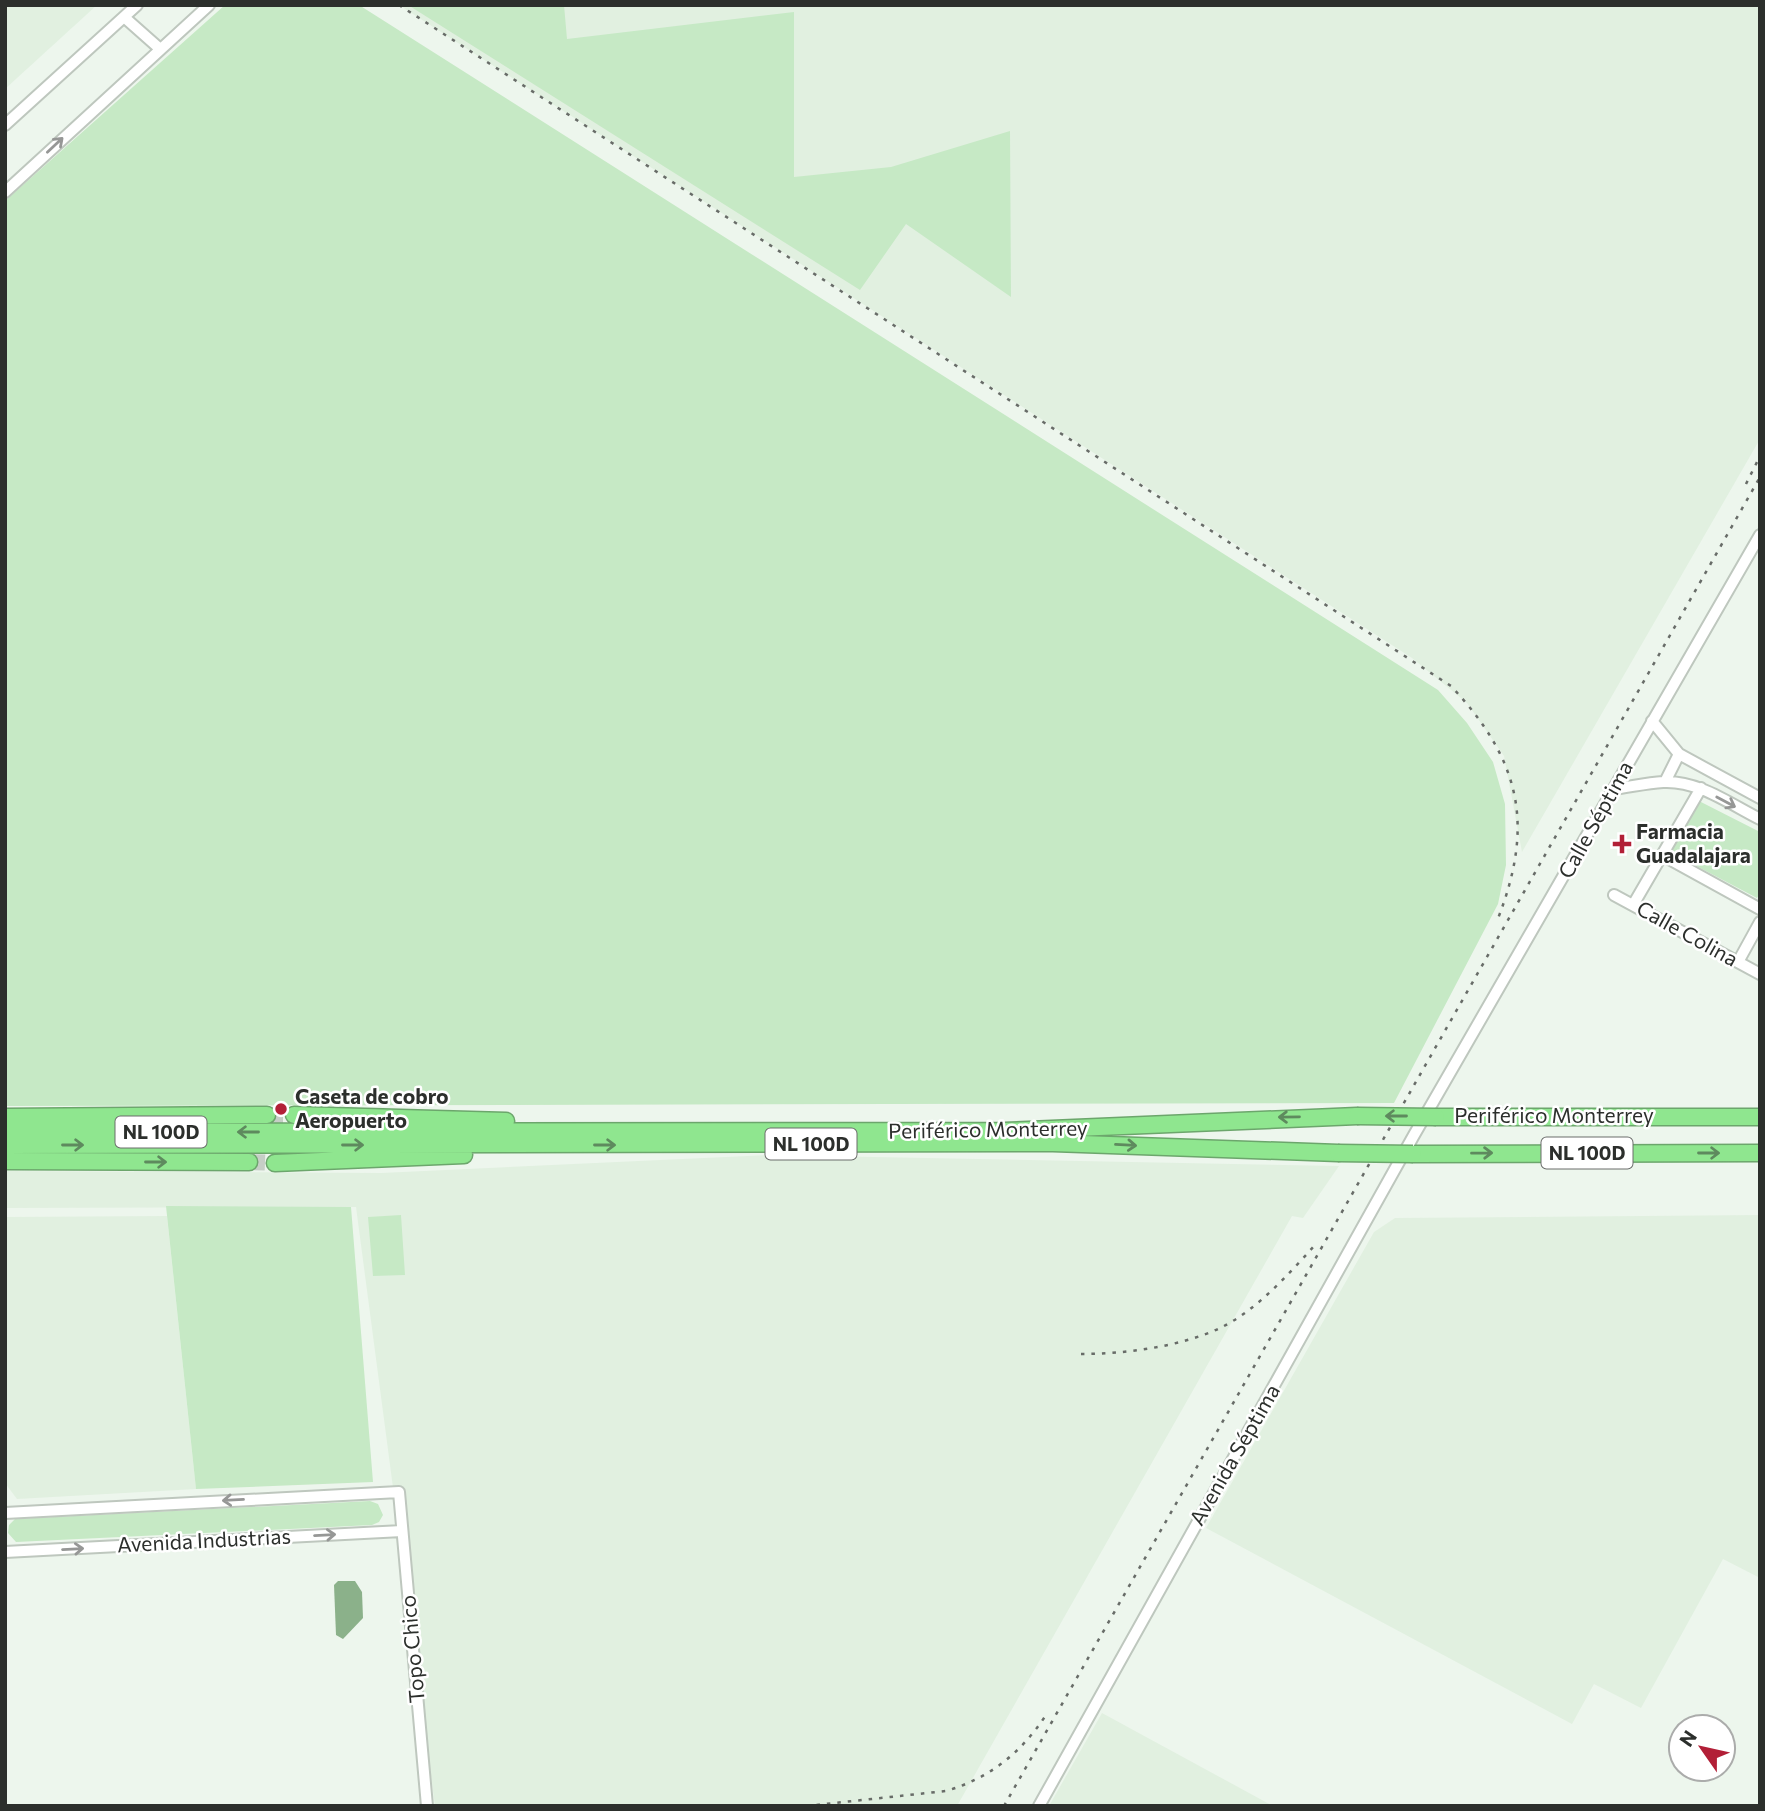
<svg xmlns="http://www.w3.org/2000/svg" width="1765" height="1811" font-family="Commissioner,sans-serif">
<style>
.built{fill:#e1f0e0}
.green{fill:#c6e9c5}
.water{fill:#8bb18a}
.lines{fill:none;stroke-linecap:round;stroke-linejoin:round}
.highway-tunnel{stroke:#c6cec6;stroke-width:16;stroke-dasharray:16 8;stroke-linecap:butt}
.minor-casing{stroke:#bec7be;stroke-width:14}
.highway-casing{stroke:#6ca66c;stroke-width:19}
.minor{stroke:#fff;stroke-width:10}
.highway{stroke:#8fe68f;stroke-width:16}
.rail{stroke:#686c68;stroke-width:2.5;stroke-dasharray:3.5 7;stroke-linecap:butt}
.highway-bridge-casing{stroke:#6ca66c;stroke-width:19;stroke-linecap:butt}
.highway-bridge{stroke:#8fe68f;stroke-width:16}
.oneway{stroke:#969796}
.oneway2{stroke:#5e8a5e}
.poi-dot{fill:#b21f37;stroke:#fff;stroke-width:2.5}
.labels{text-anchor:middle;stroke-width:5;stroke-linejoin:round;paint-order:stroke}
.shield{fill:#fff;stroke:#6b6d6b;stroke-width:2}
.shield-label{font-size:19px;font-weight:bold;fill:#2c2f2c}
.street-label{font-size:21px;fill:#2c2f2c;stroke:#fff}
.poi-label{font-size:21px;font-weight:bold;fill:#2c2f2c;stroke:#fff;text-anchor:start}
</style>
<rect width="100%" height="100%" fill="#edf6ed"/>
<path class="built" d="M5,5H97L5,89Z
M399,5H1760V439L1522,852L1504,756L1467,703L1412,658Z
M769,1155L1339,1166L1303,1218L1292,1216L957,1806H435L356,1207L5,1208V1171L381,1173Z
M1760,1215V1578L1723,1559L1641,1708L1594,1684L1572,1724L1206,1528L1374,1232L1395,1218Z
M167,1216L196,1489L17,1499L5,1483V1217Z
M1102,1713L1273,1806H1274H1049Z"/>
<path class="green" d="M225,5H359L1438,690L1467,723L1493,762L1505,804L1506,865L1498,904L1394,1103L5,1106V201Z
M408,5H564L567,39L794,12V177L891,167L1010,131L1011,297L906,224L860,290Z
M1699,801L1760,832V893L1757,898L1670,852Z
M166,1206L351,1207L373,1482L196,1489Z
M401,1215L405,1275L373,1276L368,1217Z
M370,1501L378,1504L383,1515L379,1522L372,1525L16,1542L8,1533L9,1525L15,1519Z"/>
<path class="water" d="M338,1581H355L362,1592L363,1618L343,1639L336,1635L334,1585Z"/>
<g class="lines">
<path class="highway-tunnel" d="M267,1115H294
M249,1162L275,1163"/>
<defs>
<path id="minor" d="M124,17L159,48
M5,125L137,5
M5,192L209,5
M1652,721L1679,754L1760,798
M1665,782L1679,754
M1613,789C1630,787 1646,783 1663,782C1698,780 1730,804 1760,819
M1662,855L1760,909
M1614,895L1760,974
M1633,905L1701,788
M1738,962L1760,922
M5,1513L399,1492L427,1806
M5,1552L402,1531
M1039,1806L1414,1135L1760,535"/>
<path id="highway" d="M294,1115L506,1121
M5,1117L267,1115
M1436,1117H1760
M5,1132L1005,1131L1357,1116
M5,1145L1053,1143L1338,1153
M1413,1154L1760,1153
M5,1161L249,1162
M275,1163L464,1155"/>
</defs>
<use href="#minor" class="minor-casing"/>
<use href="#highway" class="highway-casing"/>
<use href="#minor" class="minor"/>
<use href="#highway" class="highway"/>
<path class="rail" d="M399,5L1451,686C1521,761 1535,825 1497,921
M1746,484L1760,456
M1081,1354C1124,1354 1178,1347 1218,1329C1255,1312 1288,1275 1315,1245
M806,1806L946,1791C990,1778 1021,1753 1046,1715
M1004,1806L1760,477"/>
<defs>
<path id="highway-bridge" d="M1357,1116L1436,1117
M1338,1153L1413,1154"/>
</defs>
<use href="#highway-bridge" class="highway-bridge-casing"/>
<use href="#highway-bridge" class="highway-bridge"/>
</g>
<defs><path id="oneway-shaft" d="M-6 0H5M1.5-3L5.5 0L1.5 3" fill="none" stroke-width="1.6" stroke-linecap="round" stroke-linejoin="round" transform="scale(1.75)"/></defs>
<g class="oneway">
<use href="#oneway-shaft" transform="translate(55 145) rotate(-43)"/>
<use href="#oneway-shaft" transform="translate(1726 802) rotate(28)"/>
<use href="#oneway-shaft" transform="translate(233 1500) rotate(177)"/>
<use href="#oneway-shaft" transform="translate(325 1535) rotate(-3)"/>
<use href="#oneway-shaft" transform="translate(73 1549) rotate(-3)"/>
</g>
<g class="oneway2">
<use href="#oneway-shaft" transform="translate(1396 1116) rotate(-180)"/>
<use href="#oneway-shaft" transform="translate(1289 1117) rotate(179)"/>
<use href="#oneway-shaft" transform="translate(248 1132) rotate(180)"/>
<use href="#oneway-shaft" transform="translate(73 1145)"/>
<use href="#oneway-shaft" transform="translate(353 1145)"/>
<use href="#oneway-shaft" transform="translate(605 1145)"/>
<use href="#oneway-shaft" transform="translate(1126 1145) rotate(3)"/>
<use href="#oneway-shaft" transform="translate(1482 1153) rotate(-1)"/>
<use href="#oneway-shaft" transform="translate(1709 1153)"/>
<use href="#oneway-shaft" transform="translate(156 1162)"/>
</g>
<g class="poi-dot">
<path d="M1618.5 833.5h7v7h7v7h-7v7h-7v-7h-7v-7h7z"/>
<circle cx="281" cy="1109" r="7"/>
</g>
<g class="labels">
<g class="shield">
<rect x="115.5" y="1116.5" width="91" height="31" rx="5"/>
<rect x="765.5" y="1128.5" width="91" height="31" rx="5"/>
<rect x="1541.5" y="1137.5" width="91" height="31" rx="5"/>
</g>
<g class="shield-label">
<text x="161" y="1139">NL 100D</text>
<text x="811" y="1151">NL 100D</text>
<text x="1587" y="1160">NL 100D</text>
</g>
<g class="street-label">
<text transform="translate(1596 820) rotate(-61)" y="7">Calle Séptima</text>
<text transform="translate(1687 934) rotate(29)" y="7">Calle Colina</text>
<text x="1554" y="1123">Periférico Monterrey</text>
<text transform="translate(988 1130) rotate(-1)" y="7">Periférico Monterrey</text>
<text transform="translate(1235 1455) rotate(-60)" y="7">Avenida Séptima</text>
<text transform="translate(204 1541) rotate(-3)" y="7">Avenida Industrias</text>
<text transform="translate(413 1649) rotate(-95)" y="7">Topo Chico</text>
</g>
<g class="poi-label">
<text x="1636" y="839">Farmacia<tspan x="1636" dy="24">Guadalajara</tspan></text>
<text x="295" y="1104">Caseta de cobro<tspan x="295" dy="24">Aeropuerto</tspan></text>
</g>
</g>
<rect width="1765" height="1811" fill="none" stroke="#2c2f2c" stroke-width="14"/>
<g transform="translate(1702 1748) rotate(304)"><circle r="33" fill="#ffffff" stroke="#abacab" stroke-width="2"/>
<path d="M0-5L12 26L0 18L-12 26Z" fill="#b21f37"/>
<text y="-10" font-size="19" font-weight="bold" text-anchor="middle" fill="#2c2f2c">N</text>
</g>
</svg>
